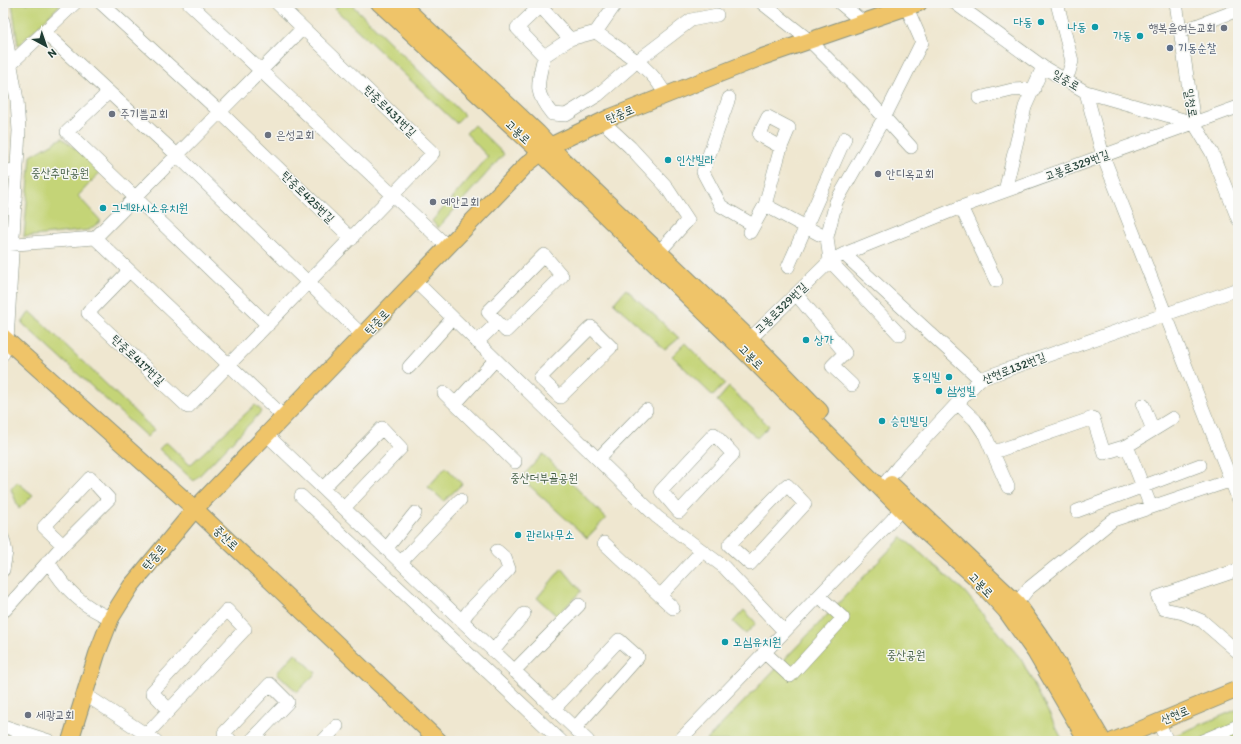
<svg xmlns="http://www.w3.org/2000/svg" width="1241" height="744" font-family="Itim,'Poor Story',sans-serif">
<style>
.green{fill:#c4d477;stroke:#728856}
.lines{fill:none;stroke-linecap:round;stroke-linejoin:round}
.minor-casing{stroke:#879282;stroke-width:14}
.major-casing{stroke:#879282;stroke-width:18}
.minor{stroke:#fff;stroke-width:13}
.major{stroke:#efc469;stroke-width:16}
.culture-dot{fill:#0f9aa8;stroke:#f6f6f2;stroke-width:1.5}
.worship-dot{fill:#6b7280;stroke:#f6f6f2;stroke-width:1.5}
.service-dot{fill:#5c6f8a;stroke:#f6f6f2;stroke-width:1.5}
.labels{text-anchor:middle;stroke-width:3;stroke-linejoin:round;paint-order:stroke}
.culture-label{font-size:12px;fill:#0d838f;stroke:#f6f6f2;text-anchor:start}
.worship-label{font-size:12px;fill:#5b616d;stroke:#f6f6f2;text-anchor:start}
.service-label{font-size:12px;fill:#4e5e75;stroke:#f6f6f2;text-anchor:start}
.street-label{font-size:12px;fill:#1f3d34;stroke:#f6f6f2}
.park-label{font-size:12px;fill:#405b41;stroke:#f6f6f2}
</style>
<rect width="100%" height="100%" fill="#f6f6f2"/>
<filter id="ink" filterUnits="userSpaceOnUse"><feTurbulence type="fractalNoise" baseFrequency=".025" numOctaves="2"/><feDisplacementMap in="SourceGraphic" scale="8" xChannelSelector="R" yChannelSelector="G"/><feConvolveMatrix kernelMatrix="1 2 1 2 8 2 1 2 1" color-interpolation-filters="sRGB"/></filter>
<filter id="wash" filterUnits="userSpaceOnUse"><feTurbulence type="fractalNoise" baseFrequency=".012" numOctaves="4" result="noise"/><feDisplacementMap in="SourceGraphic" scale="16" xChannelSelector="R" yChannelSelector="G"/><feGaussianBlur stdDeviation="0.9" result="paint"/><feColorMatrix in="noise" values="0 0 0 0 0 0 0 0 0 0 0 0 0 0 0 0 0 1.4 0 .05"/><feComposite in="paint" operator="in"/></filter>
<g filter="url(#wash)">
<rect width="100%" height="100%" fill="#efe7d0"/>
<path class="green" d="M12,3H62L18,46Z
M340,3H350L464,115L456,123L335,9Z
M474,125L504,154L438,228L432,221L488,157L466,133Z
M62,138L102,170L78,196L101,221L89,230L24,237L31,156Z
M626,289L679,338L665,350L614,303Z
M30,311L154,430L147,437L22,323Z
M685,343L725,383L713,396L672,356Z
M729,387L769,426L757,438L717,401Z
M255,405L262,411L194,481L159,449L166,442L190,465Z
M543,454L606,518L587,538L521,478Z
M446,467L462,484L444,501L428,487Z
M17,482L33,495L19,509L11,489Z
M902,537L964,591L1021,659L1063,741H706Z
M562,568L581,591L557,616L537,598Z
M744,610L756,623L746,634L733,622Z
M295,653L316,673L297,692L277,673Z
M1238,709V741H1162Z"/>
</g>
<g filter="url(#ink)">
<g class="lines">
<defs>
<path id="minor" d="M101,3L220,112L352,239
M189,3L448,247
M616,3L596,32L570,39L544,56C538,84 533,91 552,114L566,115L598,95L636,62L691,20L717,15
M762,3L810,41L863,94L911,147
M840,3L864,23
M955,3L1043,67L1086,92L1194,123
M1057,3L1072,61L1069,72L1065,79
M1176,3L1194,123L1212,153L1238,219
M3,21L17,100L19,131L7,341L3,354
M596,32C621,51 653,67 666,96
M1180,32L1238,10
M45,33L177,155L363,336
M544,56L517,28L540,6L570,39
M3,71L75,3
M109,92L67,132L268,325
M1086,92L1103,156L1238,498
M729,98L703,172L721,206L753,225
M979,98L1012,90L1034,89
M602,121L630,147L665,185L688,220L659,252
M3,169L17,173
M1005,191L1025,107L1043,67
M765,205L819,234L827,237
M961,207L996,281
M750,232L765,205L781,147L789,128L768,117L759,135L781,147
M95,238L303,28
M3,245L95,238L284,417
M844,254L980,379
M544,255L562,276L506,331L488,312Z
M788,267L845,138
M129,271L88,313L188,407L433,153L277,3
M415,281L657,517L724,567L784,631
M796,294L845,353L832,366L852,385
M591,327L611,347L560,397L540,378Z
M900,335L830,261L827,237L836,202L884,118L922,42L907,8
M750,339L830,261L844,254L961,207L1238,107
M477,342L497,323
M409,367L453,318
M444,393L515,462
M957,403L975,420L985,435L1008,487
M455,404L495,360
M1143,405L1153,430
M714,434L733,454L679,512L661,491Z
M267,435L588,741
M1127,446L1151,507
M994,452L1093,418L1104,453L1127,446L1173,418
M598,459L646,410
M787,485L805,504L750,564L729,545Z
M323,488L382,428L401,448L344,508
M881,488L898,467L980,379L1238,289
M301,496L561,741
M1077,511L1200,465
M3,539L6,552L3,570
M604,543L673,608
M386,549L415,513
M48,561C63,587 83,608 111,618
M401,562L460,500
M1238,570L1158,597L1164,609L1183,613L1202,621L1238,652
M660,596L702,551
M1017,603L1028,589L1113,520L1238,478
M5,610L63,545L109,499L90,478L44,527L63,545
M462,621L468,612L509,569L505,558L497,551
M493,651L524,614
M764,652L790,676L843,618L819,596
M514,671L579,605
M86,695L156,741
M554,709L619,640L638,657L575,728
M1158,721L1167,741
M3,726L49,741
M146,735L245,629L227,610L152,692L169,710
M231,741L224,733L270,684L288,702L251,741
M323,741L337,726
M679,741L892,520L907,501
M1202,741L1238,726"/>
<path id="major" d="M379,3L541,153L741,348L912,520L974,576L1006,611L1035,652L1087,741
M400,3L538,133L564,161L750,339L820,411
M3,337L195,509L439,741
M891,484L1017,603L1048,647L1103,741
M70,741L97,654L111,618L131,586L195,509L527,164L550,146L611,117L762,57L919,3
M1113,741L1238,689"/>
</defs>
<use href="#minor" class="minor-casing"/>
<use href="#major" class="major-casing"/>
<use href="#minor" class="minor"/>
<use href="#major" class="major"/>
</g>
</g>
<g class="culture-dot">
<circle cx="1041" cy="22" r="4"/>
<circle cx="1095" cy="27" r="4"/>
<circle cx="1140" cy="36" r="4"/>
<circle cx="668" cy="160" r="4"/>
<circle cx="103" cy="208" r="4"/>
<circle cx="806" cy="340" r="4"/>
<circle cx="949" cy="377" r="4"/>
<circle cx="939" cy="391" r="4"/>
<circle cx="882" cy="421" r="4"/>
<circle cx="518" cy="535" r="4"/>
<circle cx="725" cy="642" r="4"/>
</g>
<g class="worship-dot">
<circle cx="1224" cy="28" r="4"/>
<circle cx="112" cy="114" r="4"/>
<circle cx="268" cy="135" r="4"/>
<circle cx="878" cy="174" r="4"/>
<circle cx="433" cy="202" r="4"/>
<circle cx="28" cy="715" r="4"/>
</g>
<circle class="service-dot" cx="1170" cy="48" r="4"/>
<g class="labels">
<g class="culture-label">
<text x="1033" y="26" text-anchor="end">다동</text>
<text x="1087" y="31" text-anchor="end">나동</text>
<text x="1132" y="40" text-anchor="end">가동</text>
<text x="676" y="164">인산빌라</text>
<text x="111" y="212">그네와시소유치원</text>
<text x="814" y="344">상가</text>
<text x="941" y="381" text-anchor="end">동익빌</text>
<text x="947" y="395">삼성빌</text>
<text x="890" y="425">승민빌딩</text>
<text x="526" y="539">관리사무소</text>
<text x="733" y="646">모심유치원</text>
</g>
<g class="worship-label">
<text x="1216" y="32" text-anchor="end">행복을여는교회</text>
<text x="120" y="118">주기쁨교회</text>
<text x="276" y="139">은성교회</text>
<text x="886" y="178">안디옥교회</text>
<text x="441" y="206">예안교회</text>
<text x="36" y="719">세광교회</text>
</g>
<g class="service-label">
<text x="1178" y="52">기동순찰</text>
</g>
<g class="street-label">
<text transform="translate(1066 80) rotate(30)" y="4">일중로</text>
<text transform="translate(1191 103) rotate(81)" y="4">일청로</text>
<text transform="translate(390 111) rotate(44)" y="4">탄중로431번길</text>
<text transform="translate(620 114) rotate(-22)" y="4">탄중로</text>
<text transform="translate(518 132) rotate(43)" y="4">고봉로</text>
<text transform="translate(1077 165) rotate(-20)" y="4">고봉로329번길</text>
<text transform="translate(308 197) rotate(44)" y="4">탄중로425번길</text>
<text transform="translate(781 308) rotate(-44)" y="4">고봉로329번길</text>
<text transform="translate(377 322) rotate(-46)" y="4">탄중로</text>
<text transform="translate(751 357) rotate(45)" y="4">고봉로</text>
<text transform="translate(138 360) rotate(43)" y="4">탄중로417번길</text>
<text transform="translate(1014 368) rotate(-21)" y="4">산현로132번길</text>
<text transform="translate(226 538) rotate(44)" y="4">중산로</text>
<text transform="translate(154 557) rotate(-50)" y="4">탄중로</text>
<text transform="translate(981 585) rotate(46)" y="4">고봉로</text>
<text transform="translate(1175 715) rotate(-22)" y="4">산현로</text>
</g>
<g class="park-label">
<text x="60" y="177">중산추만공원</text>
<text x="544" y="482">중산더부골공원</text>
<text x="906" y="659">중산공원</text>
</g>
</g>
<rect width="1241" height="744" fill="none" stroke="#f6f6f2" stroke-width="16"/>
<g transform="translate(46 46) rotate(140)" stroke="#f6f6f2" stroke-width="3" paint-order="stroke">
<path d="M0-3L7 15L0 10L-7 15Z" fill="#1f3d34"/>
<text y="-6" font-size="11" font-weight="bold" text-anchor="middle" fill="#1f3d34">N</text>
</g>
</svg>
